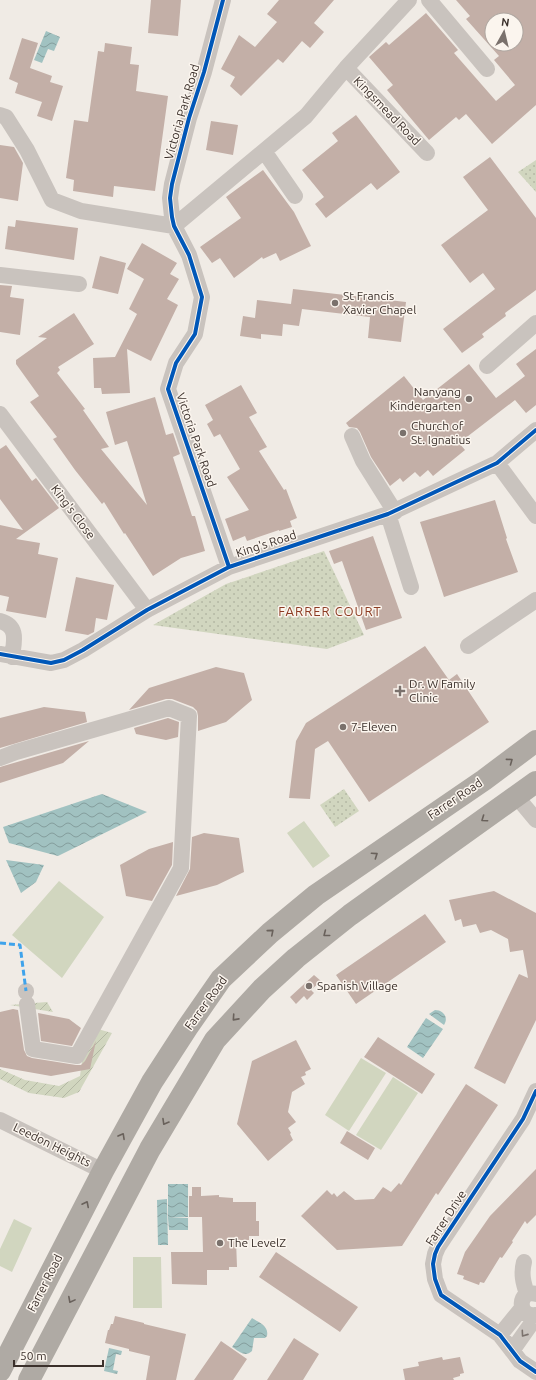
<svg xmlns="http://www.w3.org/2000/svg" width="536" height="1380" font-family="Ubuntu,sans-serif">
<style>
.grass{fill:#d1d6bf}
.park{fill:url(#park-dots)}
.garden{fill:url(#garden-furrows)}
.water{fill:url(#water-waves)}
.building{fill:#c3afa7;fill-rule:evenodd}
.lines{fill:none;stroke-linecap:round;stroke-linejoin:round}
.minor{stroke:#c9c3be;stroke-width:16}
.highway{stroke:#afaaa4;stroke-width:22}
.quiet{stroke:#3fa3eb;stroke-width:3;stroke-dasharray:6 3;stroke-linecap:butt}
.cycleway-casing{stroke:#fbf5ee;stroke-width:6}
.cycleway{stroke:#0057b8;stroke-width:4}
.oneway{stroke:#69615b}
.oneway2{stroke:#7b726d}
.poi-dot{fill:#7a716c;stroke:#fbf5ee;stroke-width:1.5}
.labels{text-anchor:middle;stroke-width:3;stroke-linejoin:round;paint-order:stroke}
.street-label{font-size:12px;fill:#3b302b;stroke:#fbf5ee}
.poi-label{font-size:12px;fill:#3b302b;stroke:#fbf5ee;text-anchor:start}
.neighbourhood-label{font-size:13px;letter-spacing:1px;fill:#8c3b22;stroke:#fbf5ee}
</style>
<defs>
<pattern id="park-dots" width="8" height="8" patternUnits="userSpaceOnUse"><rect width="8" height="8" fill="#d1d6bf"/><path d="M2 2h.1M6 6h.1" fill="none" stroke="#b4b8a4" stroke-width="1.8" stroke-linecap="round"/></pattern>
<pattern id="garden-furrows" width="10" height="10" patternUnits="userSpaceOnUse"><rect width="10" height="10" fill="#d1d6bf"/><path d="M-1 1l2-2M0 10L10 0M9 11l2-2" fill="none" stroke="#b4b8a4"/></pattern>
<pattern id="water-waves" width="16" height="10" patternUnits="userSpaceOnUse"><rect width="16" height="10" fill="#a1c2c1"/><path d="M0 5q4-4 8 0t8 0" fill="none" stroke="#849e9d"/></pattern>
</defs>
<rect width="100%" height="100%" fill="#f0ebe5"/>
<path class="grass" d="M304,821L330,856L313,868L287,833Z
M59,881L104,917L62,978L12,935Z
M361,1058L386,1073L349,1131L325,1115Z
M393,1077L418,1093L381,1150L356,1135Z
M14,1219L32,1228L12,1272L0,1266V1249Z
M133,1257H161L162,1308H133Z"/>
<path class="park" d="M536,160V192L518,172Z
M324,551L364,635L327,649L153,625L226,584Z
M344,789L359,811L335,827L320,805Z"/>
<path class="garden" d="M47,1002L53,1012L10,1005Z
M87,1026L112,1033L79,1092L64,1098L29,1093L0,1079V1069L25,1080L59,1086L80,1076Z"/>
<path class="water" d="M46,31L60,37L54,51L48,49L42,63L34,60Z
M102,794L147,812L58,856L9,843L3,827Z
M6,860L44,865L36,882L21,893Z
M435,1010C443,1010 449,1017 444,1025L429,1014Z
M426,1018L443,1029L423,1058L407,1047Z
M168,1184H188V1217L168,1218Z
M167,1199L168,1245H158L157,1200Z
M168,1218H188V1230H169Z
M252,1318C260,1323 269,1326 267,1336L265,1338H254L252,1351C245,1358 239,1351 232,1347Z
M109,1348L122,1351L121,1355L116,1354L113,1370L118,1371L117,1374L104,1371Z"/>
<path class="building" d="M151,0H181L178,36L148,33Z
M279,0H334L314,23L324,32L310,48L302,41L283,63L278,59L241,96L230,86L235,77L221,69L239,35L255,47L277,22L267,14Z
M456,0H536V105L492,144L466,114L459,120L456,117L429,140L387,90L393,85L369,57L386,42L389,45L426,13L458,50L454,53L496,101L515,85L494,60L499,56L466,19L470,16ZM492,20H516V44H492Z
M22,38L38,43L30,68L52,76L50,82L63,86L52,121L37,116L42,102L15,93L18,83L9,79Z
M105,43L132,47L130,64L139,65L136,91L168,96L155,191L114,186L113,197L73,191L74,180L66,178L74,120L88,122L98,51L104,52Z
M356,115L400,172L377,190L371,183L326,218L315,204L324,197L302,170L338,141L332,133Z
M211,121L238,125L233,155L206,150Z
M0,145L14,147L23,163L18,201L0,198Z
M490,157L536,218V290L505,313L506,316L482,334L484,337L462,353L443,329L495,289L483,273L470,283L441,245L488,210L463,177Z
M263,170L294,212L311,246L280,261L276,253L263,259L262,257L234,278L220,258L212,263L200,247L241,218L226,197Z
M16,220L78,228L74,260L5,249L8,226L15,227Z
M142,243L177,263L170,274L179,279L167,299L178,305L151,361L127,349L130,393L102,394L101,388H94L93,358L115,357L137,314L129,309L144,279L127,269Z
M100,256L126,263L118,294L92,288Z
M0,285L12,286L10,297L24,299L20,335L0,332Z
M293,289L406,302L401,342L368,338L370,317L302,309L299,326L283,324L282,336L261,334V339L240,336L243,316L255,318L257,300L291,304Z
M74,313L94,344L58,367L60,370L57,373L85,409L83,410L109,447L101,449L147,505L127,441L115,445L106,412L155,397L166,435L173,433L180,454L173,457L192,516H195L205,551L181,558L153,576L125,533L124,534L104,502L102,504L75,470L53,439L57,437L30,402L39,396L16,364V360L47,338L38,337Z
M536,349V405L526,413L515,400L459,443L465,450L433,476L428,470L420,477L415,472L403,482L400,478L390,486L371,457L360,432L357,428L349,427L346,423L404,376L423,400L469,364L496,398L525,376L516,364Z
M241,385L257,413L249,417L267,447L259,451L284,490L286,489L297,518L290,521L292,527L279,531V530L247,541L245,536L233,541L225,519L249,510L227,477L240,469L220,434L214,437L207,424L213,420L205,405Z
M6,445L32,481L36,478L59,508L16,539L40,543L38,554L58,558L46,618L6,611L9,597L0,595V525L23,530L0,499V449Z
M495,500L507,538L506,539L518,572L444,597L420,522Z
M373,536L402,618L366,630L342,561L334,564L329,551Z
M76,577L114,585L107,620L96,618L94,632L88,635L65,631Z
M425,646L449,680L457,674L489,722L369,802L328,741L315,749L310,799L289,798L296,741L306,723Z
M216,667L244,673L252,700L226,722L198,731V716L197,711L193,707L172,699H166L129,710L149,688Z
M44,707L85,712L87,722L0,748V718Z
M168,718L179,722L178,737L166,740L136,734L134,728Z
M89,741L63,763L0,783V767Z
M204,833L239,838L244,872L217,885L176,896L190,869L192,837Z
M173,842L172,865L152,901L126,896L120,865L149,849Z
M494,891L536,913V1020L505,1084L474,1068L519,974L528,978L523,950L510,952L508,939L491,930L480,933L476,924L463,927L461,919L455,921L449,900Z
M425,914L446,942L356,1004L336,975Z
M314,975L321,981L311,990L314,993L307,1000L304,996L296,1004L290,997Z
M13,1009L18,1010L24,1050L27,1056L32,1058L76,1065H81L85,1061L96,1041L90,1069L51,1076L0,1067V1012Z
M38,1013L69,1019L81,1028L72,1046L41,1041Z
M378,1037L435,1074L422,1094L364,1057Z
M296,1040L311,1069L305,1072L306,1075L301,1077L305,1084L292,1092L288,1112L296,1122L288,1128L291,1133L290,1134L293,1140L268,1161L237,1124L252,1061Z
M466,1084L498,1105L438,1195L436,1193L402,1246L337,1250L301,1216L327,1190L332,1195L334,1193L337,1197L344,1191L355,1200L374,1199L383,1187L391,1192L399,1183L401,1185Z
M347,1131L375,1148L368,1160L340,1143Z
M536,1169V1215L527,1224L525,1221L512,1241L513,1242L502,1258L500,1257L484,1283L480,1282L479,1285L463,1279L464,1276L457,1274L465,1252L490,1216Z
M192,1187H201V1196L219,1195V1197L233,1198V1202H256V1221H259V1236H249V1240H236L237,1267H229V1270H207V1285L172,1284L171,1252H203L202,1217H189V1196H192Z
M276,1252L358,1307L340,1332L259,1277Z
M115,1316L144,1323V1324L186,1334L176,1380H146L150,1356L129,1351V1349L105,1343L108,1330H109L111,1324H113Z
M294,1338L319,1354L303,1380H267Z
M221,1341L247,1359L233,1380H194Z
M442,1357L443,1360L460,1357L464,1373L460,1374V1376L453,1378L454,1380H405L403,1369L419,1366L418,1362Z"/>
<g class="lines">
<path class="minor" d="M223,0L204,72L189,118L172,184L170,198L172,217L174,226L189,255L202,297L195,334L176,363L168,389L229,567
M429,0L487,69
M346,68L427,153
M0,115L6,117L27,150L52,200L81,211L174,226
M264,151L295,196
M174,226L306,116L346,68L409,0
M0,275L79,284
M487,366L536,323
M0,414L147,610
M352,436L363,461L395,512
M497,463L536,516
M388,514L411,587
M0,621C19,626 14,642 12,657
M468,646L536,600
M0,654L51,663L64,660L83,650L147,610L229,567L388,514L497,463L536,430
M0,758L16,752L169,708L189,716L181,868L77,1056L33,1049L27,1004
M516,796L536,820
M26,991V992
M536,1091L523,1119L438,1247L435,1254L433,1264L435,1279L441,1295L500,1335L520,1361L536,1372
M0,1120L103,1171
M524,1262C521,1274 523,1282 527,1294
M536,1294C518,1288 516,1318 536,1315
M500,1335L522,1308
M512,1351L536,1317"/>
<path class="highway" d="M0,1371L103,1171L152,1082L187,1028L221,979L270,933L316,895L484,780L536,741
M29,1380L150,1149L215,1040L262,989L296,958L350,915L536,782"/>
<path class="quiet" d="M0,943L20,945L26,991"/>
<defs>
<path id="cycleway" d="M223,0L204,72L189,118L172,184L170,198L172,217L174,226L189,255L202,297L195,334L176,363L168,389L229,567
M0,654L51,663L64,660L83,650L147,610L229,567L388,514L497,463L536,430
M536,1091L523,1119L438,1247L435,1254L433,1264L435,1279L441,1295L500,1335L520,1361L536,1372"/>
</defs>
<use href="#cycleway" class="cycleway-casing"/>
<use href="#cycleway" class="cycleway"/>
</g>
<defs><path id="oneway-chevron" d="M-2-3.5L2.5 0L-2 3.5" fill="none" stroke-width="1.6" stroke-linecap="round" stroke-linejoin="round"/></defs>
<g class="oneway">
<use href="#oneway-chevron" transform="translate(510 761) rotate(-36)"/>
<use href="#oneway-chevron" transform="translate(484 819) rotate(145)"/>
<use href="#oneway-chevron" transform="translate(375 855) rotate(-34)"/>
<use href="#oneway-chevron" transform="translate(271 932) rotate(-41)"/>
<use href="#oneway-chevron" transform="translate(326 934) rotate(142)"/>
<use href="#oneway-chevron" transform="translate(235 1018) rotate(132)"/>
<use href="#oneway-chevron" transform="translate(165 1122) rotate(120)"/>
<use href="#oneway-chevron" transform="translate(122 1136) rotate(-61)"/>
<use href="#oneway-chevron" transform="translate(86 1204) rotate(-63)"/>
<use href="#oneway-chevron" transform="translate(71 1300) rotate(118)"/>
</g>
<use class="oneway2" href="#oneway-chevron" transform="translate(524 1334) rotate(125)"/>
<g class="poi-dot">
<circle cx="335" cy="303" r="4"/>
<circle cx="469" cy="399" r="4"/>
<circle cx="403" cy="433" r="4"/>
<path d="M398 685h4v4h4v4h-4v4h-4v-4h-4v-4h4z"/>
<circle cx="343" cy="727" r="4"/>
<circle cx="309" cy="986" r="4"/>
<circle cx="220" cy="1243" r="4"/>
</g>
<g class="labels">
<g class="street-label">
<text transform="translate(387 111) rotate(46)" y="4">Kingsmead Road</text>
<text transform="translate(182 112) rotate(-74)" y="4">Victoria Park Road</text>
<text transform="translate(196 440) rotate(71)" y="4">Victoria Park Road</text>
<text transform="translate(73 512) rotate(53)" y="4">King's Close</text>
<text transform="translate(266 544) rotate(-18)" y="4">King's Road</text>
<text transform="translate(455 799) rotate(-34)" y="4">Farrer Road</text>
<text transform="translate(206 1003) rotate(-54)" y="4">Farrer Road</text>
<text transform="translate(52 1145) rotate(26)" y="4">Leedon Heights</text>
<text transform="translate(446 1218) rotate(-57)" y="4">Farrer Drive</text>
<text transform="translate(45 1283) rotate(-63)" y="4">Farrer Road</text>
</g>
<g class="poi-label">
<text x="343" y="300">St Francis<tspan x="343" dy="14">Xavier Chapel</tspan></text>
<text x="461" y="396" text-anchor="end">Nanyang<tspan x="461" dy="14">Kindergarten</tspan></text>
<text x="411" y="430">Church of<tspan x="411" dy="14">St. Ignatius</tspan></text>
<text x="409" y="688">Dr. W Family<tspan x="409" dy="14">Clinic</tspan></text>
<text x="351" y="731">7-Eleven</text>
<text x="317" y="990">Spanish Village</text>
<text x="228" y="1247">The LevelZ</text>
</g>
<g class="neighbourhood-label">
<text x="330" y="616">FARRER COURT</text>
</g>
</g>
<g transform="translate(504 32) rotate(8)"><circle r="19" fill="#fbf5ee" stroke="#aea6a0"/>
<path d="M0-3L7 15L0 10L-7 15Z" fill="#7a716c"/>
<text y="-6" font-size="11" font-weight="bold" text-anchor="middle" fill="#3b302b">N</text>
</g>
<path d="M14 1360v6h89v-6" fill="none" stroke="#3b302b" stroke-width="2"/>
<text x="20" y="1360" font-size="12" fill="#3b302b" stroke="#fbf5ee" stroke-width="3" paint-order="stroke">50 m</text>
</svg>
